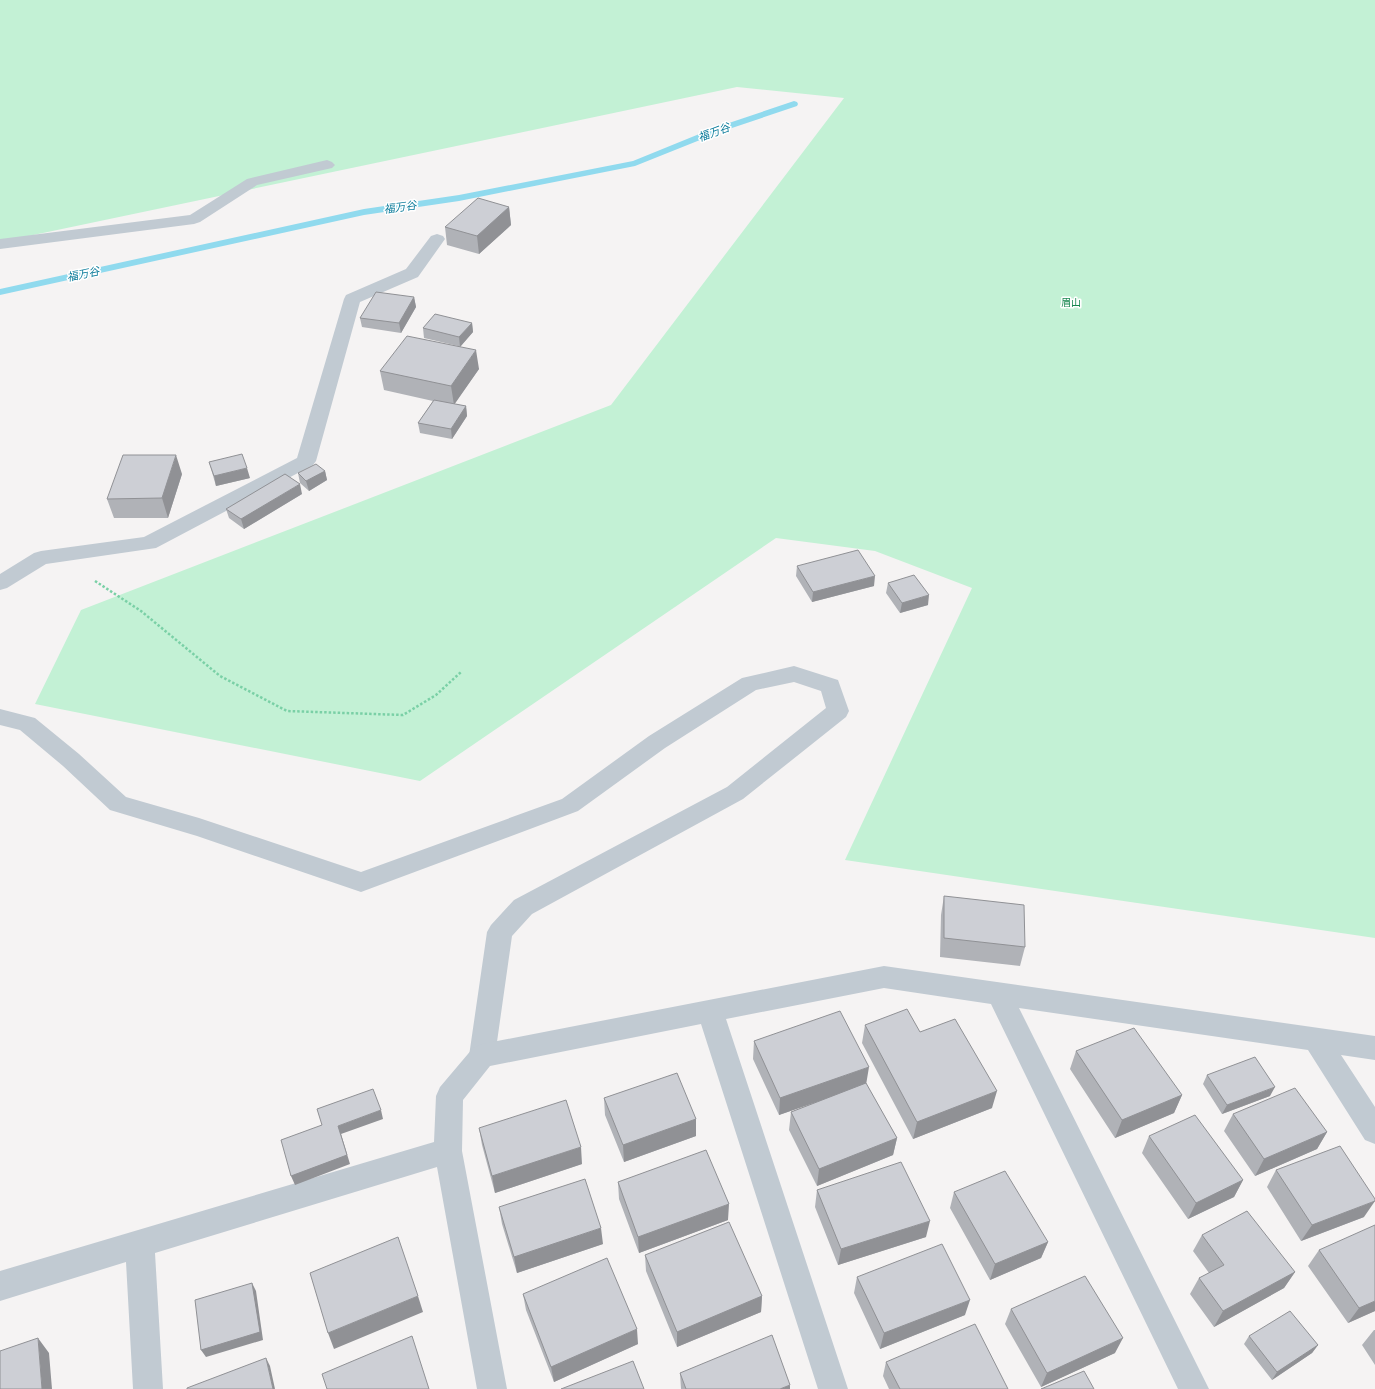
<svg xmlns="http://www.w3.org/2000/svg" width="1375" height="1389" font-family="Poppins,'Noto Sans JP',sans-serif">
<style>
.green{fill:#c3f1d5}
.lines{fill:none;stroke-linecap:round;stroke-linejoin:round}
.stream{fill:#90daee;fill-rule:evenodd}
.path{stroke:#7ad0a6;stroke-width:2.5;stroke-dasharray:2.5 2;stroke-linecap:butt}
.lane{fill:#c1cad2;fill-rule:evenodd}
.street{fill:#c1cad2;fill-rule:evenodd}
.wall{fill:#b0b2b7}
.shaded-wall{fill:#909195}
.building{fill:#cdcfd5;stroke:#909195}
.labels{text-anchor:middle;stroke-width:3;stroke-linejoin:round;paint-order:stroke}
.far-park-label{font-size:10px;fill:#17864f;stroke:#fff}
.far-water-label{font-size:11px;font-style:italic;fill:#0c7c9b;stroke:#fff}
</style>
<rect width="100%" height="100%" fill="#f5f3f3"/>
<path class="green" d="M0,0H1375V938L845,860L972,588L875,551L776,538L420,781L35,704L81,610L611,405L844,98L737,87L0,242Z"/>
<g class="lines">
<path class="stream" d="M794,101L797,102L798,104L797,106L720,132L635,166L459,201L364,215L0,295V289L364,209L459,195L633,161L714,128Z"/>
<path class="path" d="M95,581L141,611L220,676L287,711L403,715L436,695L461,672"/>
<path class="lane" d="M794,666L838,680L849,711L846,717L743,799L532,914L512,936L495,1056L491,1064L482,1068L473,1064L469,1056L487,932L491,925L514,900L727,787L826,708L821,691L794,682L756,690L665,748L578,811L361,892L197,836L110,810L63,766L20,730L0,725V709L35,718L79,754L126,797L199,818L361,872L562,799L649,736L742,678Z"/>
<path class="street" d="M327,160L332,162L335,165L332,168L257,185L200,222L194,224L0,249V239L190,215L247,179Z
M437,234L443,236L445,239L418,277L360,302L316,461L313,465L156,548L46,564L7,588L0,590V574L34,553L41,551L144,537L297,458L344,299L346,295L406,269L431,236Z
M884,966L1375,1036V1060L1341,1055L1375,1107V1144L1365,1140L1308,1050L1019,1008L1209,1389H1178L991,1004L884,988L726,1019L848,1389H818L701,1024L490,1066L463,1100L462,1151L507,1389H477L437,1167L155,1253L163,1389H133L126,1262L0,1301V1271L434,1142L436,1096L440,1087L473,1048L482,1044Z"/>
</g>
<path class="wall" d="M509,207L511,225L479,254L447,245L445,227Z
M414,297L416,307L401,333L362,327L360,318Z
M472,323L473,332L460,347L479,369L454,404L466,406L467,416L452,439L420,433L418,423L433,401L384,390L380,371L458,346L424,338L423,328Z
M209,462L250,478L216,486Z
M325,471L327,480L309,491L300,483L298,473Z
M182,474L168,518H114L107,499Z
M302,494L244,529L229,518L226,509Z
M797,566L874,586L812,602L796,576Z
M888,583L928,605L900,613L886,593Z
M944,896L1025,947L1020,966L940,957L941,915Z
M865,1025L920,1032L992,1108L913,1139L862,1043Z
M754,1041L866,1084L897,1138L893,1155L817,1186L789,1130L791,1112L821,1100L779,1115L753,1059Z
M1076,1051L1182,1095L1174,1113L1115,1138L1070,1069Z
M1207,1075L1270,1096L1222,1114L1203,1084Z
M604,1098L696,1119V1136L624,1162L605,1115Z
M1233,1114L1327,1132L1317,1149L1255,1176L1224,1131Z
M479,1128L582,1164L495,1193L482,1145Z
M1149,1136L1243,1180L1234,1197L1188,1219L1142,1153Z
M1276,1170L1364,1217L1301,1241L1267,1187Z
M618,1182L728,1220L639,1253L619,1199Z
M817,1190L926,1237L838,1265L815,1207Z
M954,1192L1048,1242L1041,1258L990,1280L950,1208Z
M499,1207L603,1244L517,1273L502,1224Z
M1202,1235L1295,1272L1284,1288L1214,1327L1190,1294L1199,1278L1209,1273L1193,1251Z
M1319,1250L1375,1311L1348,1323L1308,1266Z
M645,1255L762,1296L761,1312L677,1347L646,1271Z
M857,1277L965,1315L880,1349L854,1293Z
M523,1294L638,1344L554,1382L526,1310Z
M1011,1309L1115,1353L1041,1387L1005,1324Z
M1374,1330H1375V1365L1362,1345Z
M1249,1336L1318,1345L1312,1353L1272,1380L1244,1344Z
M886,1362L1008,1389H889L883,1376Z
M680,1373L790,1389H681Z"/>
<path class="shaded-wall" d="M509,207L511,225L479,254L477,236Z
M414,297L416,307L401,333L399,323Z
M472,323L473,332L460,347L459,337Z
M476,350L479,369L454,405L451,386Z
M466,406L467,416L452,439L451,429Z
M176,455L182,474L168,518L162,498Z
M247,468L250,478L216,486L214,476Z
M325,471L327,480L309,491L306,481Z
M300,484L302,494L244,529L241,519Z
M875,576L874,586L812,602L813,592Z
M929,595L928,605L900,613L902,603Z
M869,1067L866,1085L779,1115L780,1098Z
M1275,1087L1270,1096L1222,1114L1227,1105Z
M997,1091L992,1108L913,1139L917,1122Z
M1182,1095L1174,1113L1115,1138L1122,1120Z
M381,1110L383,1119L341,1134L350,1164L295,1185L291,1176L338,1126Z
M696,1119V1136L624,1162L623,1145Z
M1327,1132L1317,1149L1255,1176L1264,1159Z
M897,1138L893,1155L817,1186L819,1169Z
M581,1147L582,1164L495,1193L492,1176Z
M1243,1180L1234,1197L1188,1219L1196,1203Z
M1375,1201L1364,1217L1301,1241L1312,1225Z
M729,1204L728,1220L639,1253L638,1237Z
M930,1221L926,1237L838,1265L841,1249Z
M601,1228L603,1244L517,1273L514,1257Z
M1048,1242L1041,1258L990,1280L995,1264Z
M1295,1272L1284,1288L1214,1327L1223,1311Z
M252,1283L256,1291L263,1340L206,1357L201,1350Z
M418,1296L423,1312L334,1349L328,1333Z
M762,1296L761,1312L677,1347V1332Z
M970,1300L965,1315L880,1349L884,1333Z
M1375,1301V1311L1348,1323L1359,1308Z
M637,1329L638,1344L554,1382L551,1367Z
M38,1338L49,1353L52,1389H42Z
M1123,1338L1115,1353L1041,1387L1047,1373Z
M1318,1345L1312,1353L1272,1380L1277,1372Z
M266,1358L270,1366L275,1389H273Z
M790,1385V1389H780Z"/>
<path class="building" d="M478,198L509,207L477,236L445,227Z
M376,292L414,297L399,323L360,318Z
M435,314L472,323L459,337L423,328Z
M407,336L476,350L451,386L380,371Z
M434,400L466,406L451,429L418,423Z
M242,454L247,468L214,476L209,462Z
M123,455H176L162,498L107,499Z
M316,464L325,471L306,481L298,473Z
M285,474L300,484L241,519L226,509Z
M858,550L875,576L813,592L797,566Z
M914,575L929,595L902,603L888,583Z
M944,896L1024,905L1025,947L944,938Z
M907,1009L920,1032L955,1019L997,1091L917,1122L865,1025Z
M840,1011L869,1067L780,1098L754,1041Z
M1134,1028L1182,1095L1122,1120L1076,1051Z
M1255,1057L1275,1087L1227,1105L1207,1075Z
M677,1073L696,1119L623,1145L604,1098Z
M866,1083L897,1138L819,1169L791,1112Z
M1295,1088L1327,1132L1264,1159L1233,1114Z
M373,1089L381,1110L338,1126L347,1155L291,1176L281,1140L322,1125L317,1109Z
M566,1100L581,1147L492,1176L479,1128Z
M1195,1115L1243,1180L1196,1203L1149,1136Z
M1340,1146L1375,1199V1201L1312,1225L1276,1170Z
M706,1150L729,1204L638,1237L618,1182Z
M901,1162L930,1221L841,1249L817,1190Z
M1005,1171L1048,1242L995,1264L954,1192Z
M585,1179L601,1228L514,1257L499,1207Z
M1247,1211L1295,1272L1223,1311L1199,1278L1224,1265L1202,1235Z
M729,1222L762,1296L677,1332L645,1255Z
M1375,1225V1301L1359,1308L1319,1250Z
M398,1237L418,1296L328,1333L310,1273Z
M942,1244L970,1300L884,1333L857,1277Z
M607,1258L637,1329L551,1367L523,1294Z
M1085,1276L1123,1338L1047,1373L1011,1309Z
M252,1283L260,1332L201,1350L195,1300Z
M1290,1311L1318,1345L1277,1372L1249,1336Z
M975,1324L1008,1389H900L886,1362Z
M772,1335L790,1385L780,1389H686L680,1373Z
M412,1336L429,1389H327L322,1374Z
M38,1338L42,1389H0V1351Z
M266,1358L273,1389H187V1388Z
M633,1361L644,1389H561Z
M1084,1371L1094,1389H1041Z"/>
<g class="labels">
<g class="far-park-label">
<text x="1071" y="306">眉山</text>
</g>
<g class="far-water-label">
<text transform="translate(714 132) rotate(-20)" y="4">福万谷</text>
<text transform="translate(400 207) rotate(-8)" y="4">福万谷</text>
<text transform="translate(83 274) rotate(-12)" y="4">福万谷</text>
</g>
</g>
</svg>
